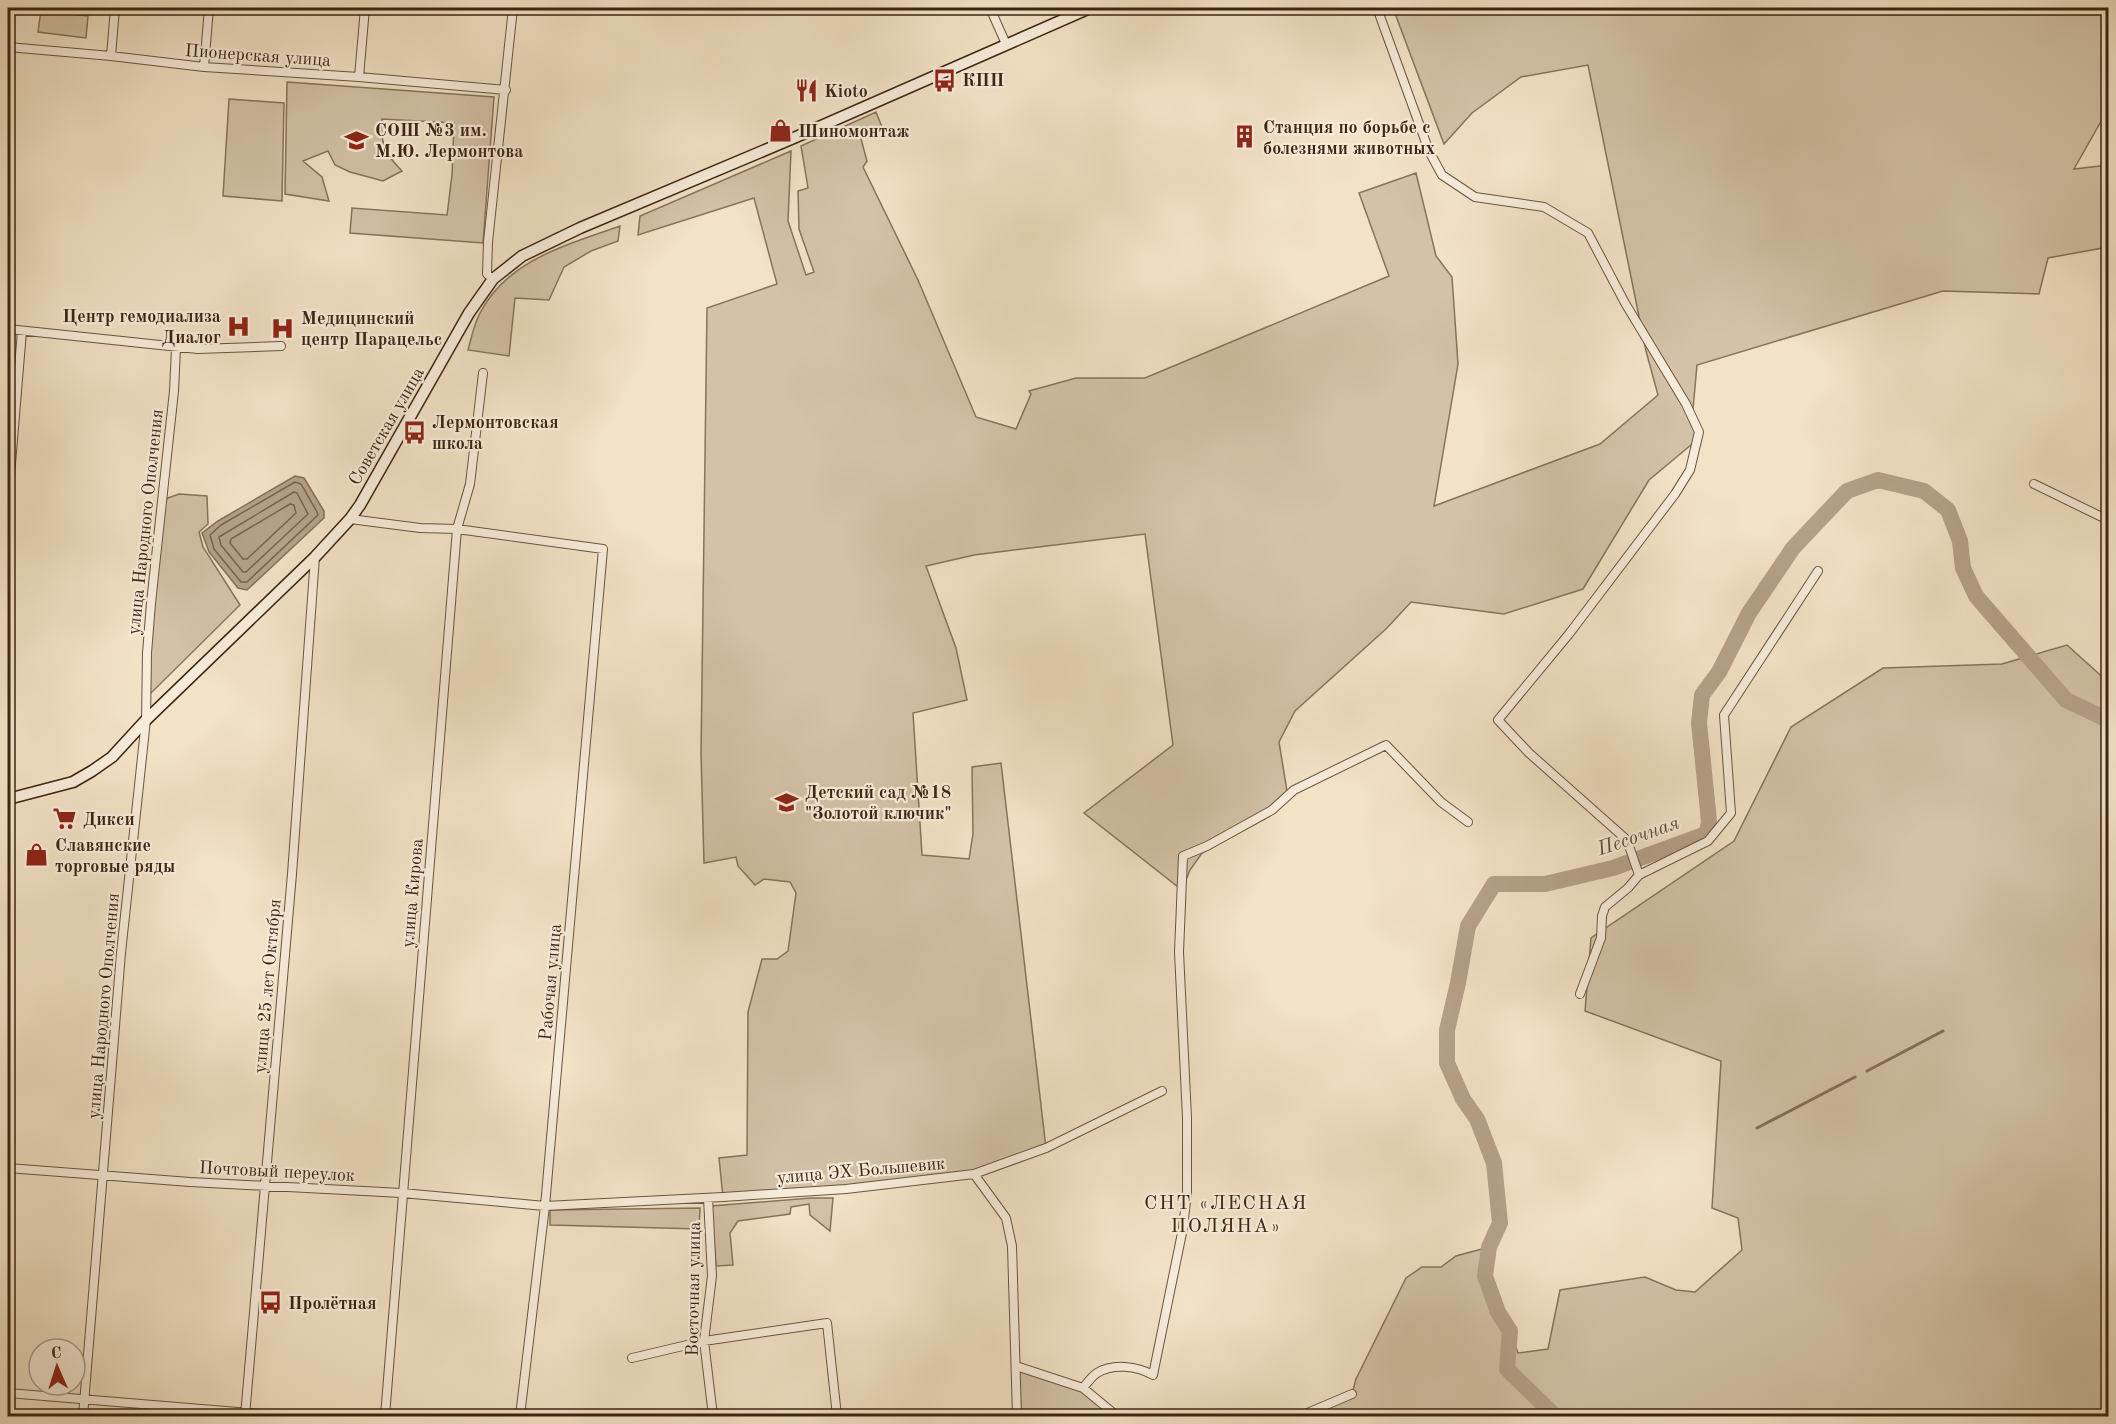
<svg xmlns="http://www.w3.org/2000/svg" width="2116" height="1424" font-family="'Old Standard TT',serif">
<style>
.green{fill:#d3c2a7;stroke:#88735c;stroke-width:1.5}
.water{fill:#b5a189;stroke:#856f59;stroke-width:1.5}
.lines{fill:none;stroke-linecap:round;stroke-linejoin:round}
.shore{stroke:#7a624e;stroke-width:1.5}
.stream{stroke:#856f59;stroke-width:3}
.river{stroke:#b5a189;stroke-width:16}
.minor-casing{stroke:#6b543f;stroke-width:10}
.secondary-casing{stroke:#3e2412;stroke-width:13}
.minor{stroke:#f7ecda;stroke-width:8}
.secondary{stroke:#f7ecda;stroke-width:10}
.labels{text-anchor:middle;stroke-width:4.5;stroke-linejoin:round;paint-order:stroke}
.street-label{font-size:18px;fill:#3e2412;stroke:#f7ecda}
.poi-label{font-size:18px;font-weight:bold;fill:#3e2412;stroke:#f7ecda;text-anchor:start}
.water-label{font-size:20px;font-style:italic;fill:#624a36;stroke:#f7ecda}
.neighbourhood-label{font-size:20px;letter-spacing:1.5px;fill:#3e2412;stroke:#f7ecda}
</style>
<rect width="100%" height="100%" fill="#f2e2c6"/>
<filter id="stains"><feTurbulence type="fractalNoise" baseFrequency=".00333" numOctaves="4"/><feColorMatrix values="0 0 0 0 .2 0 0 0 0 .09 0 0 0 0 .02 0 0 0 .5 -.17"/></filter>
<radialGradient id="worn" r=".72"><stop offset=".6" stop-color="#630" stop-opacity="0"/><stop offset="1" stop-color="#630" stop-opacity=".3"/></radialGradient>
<path class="green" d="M1393,8H2108V109L2074,169L2108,165V247L2048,258L2039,294L1943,291L1697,365L1692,420L1697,440L1649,480L1583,589L1504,614L1411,602L1387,628L1295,711L1279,742L1287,791L1269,816L1202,853L1190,870L1182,890L1084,813L1173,745L1145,534L974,555L926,566L956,648L967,700L913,713L922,855L969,859L973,834L972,767L1001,763L1046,1148L974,1174L723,1197L719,1158L747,1155L748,1012L762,959H777L788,951L796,893L790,882L764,879L755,885L738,866L736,857L704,863L701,754L707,308L777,284L754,198L638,235L640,216L791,151L788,221L806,275L814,272L799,229L798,191L808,188L801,146L876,112L882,127L860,135L867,161L863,167L918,280L976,417L1016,429L1031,394L1029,391L1076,378H1145L1389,276L1359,193L1416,173L1436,256L1452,277L1458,364L1434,506L1600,444L1658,395L1646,351L1588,65L1521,77L1472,113L1444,144Z
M41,10L88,16L86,38L38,32Z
M287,82L494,97L483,243L350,233L352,208L447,215L452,175L454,123L382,119C380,143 385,154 402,171L383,181L350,172L335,165L328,151L303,161L322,177L329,201L285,194Z
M229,99L284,103L282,201L223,196Z
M620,226L618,241L591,251L564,267L549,300L515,298L509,356L468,350C471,339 474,325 479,315C506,260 567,245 620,226Z
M179,494L207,496L208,524L199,532L203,547L240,605L148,696L149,666L163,503L168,498Z
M2067,645L2108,682V1416H1287L1352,1394L1356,1379L1406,1278L1422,1267H1441L1456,1256L1489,1247L1485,1276L1498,1312L1510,1331L1518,1353L1548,1349L1560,1290L1645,1277L1676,1290L1695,1292L1742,1250L1738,1218L1712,1208L1721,1061L1585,1011L1591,938L1734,841L1791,727L1883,668L2002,664Z
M811,1198H833L830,1231L810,1215L809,1204L791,1207L790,1214L738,1221L730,1233L733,1265L716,1266L711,1206Z
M700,1208L699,1229L550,1225V1210Z
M1016,1366L1083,1388L1117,1416H1017Z"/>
<path class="water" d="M295,476L304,478L324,511V518L247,590L238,588L209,552L202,533L218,521Z"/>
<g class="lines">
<path class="shore" d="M295,482L301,484L317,512L318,515L247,582H241L214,549L210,535L221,525Z
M294,492L297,493L308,514L246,572H243L221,545L219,537Z
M290,504L294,505L296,513L247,559H243L230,543L231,539Z"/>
<path class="stream" d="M1867,1071L1943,1031
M1757,1128L1855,1077"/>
<path class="river" d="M1553,1416V1414L1507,1369L1510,1331L1498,1312L1485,1276L1489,1247L1500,1223L1494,1163L1477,1119L1463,1099L1447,1063V1030L1458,983L1468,926L1494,884H1545L1613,868L1706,834L1709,823L1708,811L1699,723L1702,695L1719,672L1749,613L1793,548L1847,491L1878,480L1924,491L1948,510L1960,541L1963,568L1976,596L2066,700L2108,720"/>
<defs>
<path id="minor" d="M990,8L1006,44
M1377,8L1429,151L1442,175L1475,197L1544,207L1588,233L1625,303L1686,404L1699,432L1690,470L1675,494L1569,634L1498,720L1529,753L1627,840L1639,875
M8,47L111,56L204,67L359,77L506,90
M111,56L115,8
M204,67L209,8
M359,77L365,8
M493,279L487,274L488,242L513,8
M8,329L198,349L281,346
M2034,484L2108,520
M8,500L22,331
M350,519L420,528L457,529L603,549L545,1206L520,1416
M1580,994L1601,938L1602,916L1605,907L1628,888L1639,875L1708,841L1731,813L1724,715L1818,571
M8,1168L190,1182L402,1193L545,1206L723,1197L846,1189L974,1174L1046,1148L1162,1091
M974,1174L1006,1218L1012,1246L1017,1416
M708,1198L712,1276L704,1341L713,1416
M632,1358L704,1341L827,1323L837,1416
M1019,1367L1083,1388L1117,1416
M1083,1388C1087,1383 1092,1376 1097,1373C1113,1363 1137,1366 1153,1375L1183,1228L1187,1192V1118L1179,952L1183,856L1207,846L1272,810L1294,790L1386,745L1441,802L1468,822
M8,1393L285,1416
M83,1416L121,953L146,720L147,653L151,603L174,391L176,348
M245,1416L292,874L315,557
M385,1416L457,529L470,484L483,373
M1287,1416L1305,1414L1352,1394"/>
<path id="secondary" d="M8,799L73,782L92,771L112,757L146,720L315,557L350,519L360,505L469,313L493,279L522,256L580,228L796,137L1090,8"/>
</defs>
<use href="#minor" class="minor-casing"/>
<use href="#secondary" class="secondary-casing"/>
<use href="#minor" class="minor"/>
<use href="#secondary" class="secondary"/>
</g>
<defs>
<symbol id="bus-bare" viewBox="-9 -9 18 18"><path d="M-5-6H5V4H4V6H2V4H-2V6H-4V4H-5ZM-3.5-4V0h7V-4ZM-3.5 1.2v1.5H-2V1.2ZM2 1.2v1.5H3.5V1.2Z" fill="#8f2418" stroke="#f7ecda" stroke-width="2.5" paint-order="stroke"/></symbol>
<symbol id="restaurant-bare" viewBox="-9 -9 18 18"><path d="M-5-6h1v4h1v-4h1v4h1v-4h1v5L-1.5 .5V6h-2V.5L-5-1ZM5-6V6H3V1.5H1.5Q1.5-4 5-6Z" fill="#8f2418" stroke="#f7ecda" stroke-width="2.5" paint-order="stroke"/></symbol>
<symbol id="shop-bare" viewBox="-9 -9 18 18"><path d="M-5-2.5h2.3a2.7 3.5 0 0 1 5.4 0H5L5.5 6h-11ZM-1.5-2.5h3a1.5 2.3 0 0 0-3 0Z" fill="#8f2418" stroke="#f7ecda" stroke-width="2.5" paint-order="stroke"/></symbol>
<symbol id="building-bare" viewBox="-9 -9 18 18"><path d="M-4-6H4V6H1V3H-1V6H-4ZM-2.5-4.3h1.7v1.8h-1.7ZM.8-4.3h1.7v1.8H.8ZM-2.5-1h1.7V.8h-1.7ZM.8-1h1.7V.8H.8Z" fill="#8f2418" stroke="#f7ecda" stroke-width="2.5" paint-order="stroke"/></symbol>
<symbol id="school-bare" viewBox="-9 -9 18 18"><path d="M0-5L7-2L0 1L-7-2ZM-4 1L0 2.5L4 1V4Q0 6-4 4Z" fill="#8f2418" stroke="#f7ecda" stroke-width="2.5" paint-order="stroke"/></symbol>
<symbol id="hospital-bare" viewBox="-9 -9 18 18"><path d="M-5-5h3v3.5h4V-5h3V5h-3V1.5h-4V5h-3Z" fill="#8f2418" stroke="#f7ecda" stroke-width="2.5" paint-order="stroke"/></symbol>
<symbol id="supermarket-bare" viewBox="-9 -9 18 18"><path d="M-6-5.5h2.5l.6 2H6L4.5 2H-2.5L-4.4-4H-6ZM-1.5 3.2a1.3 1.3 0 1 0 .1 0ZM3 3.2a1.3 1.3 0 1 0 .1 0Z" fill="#8f2418" stroke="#f7ecda" stroke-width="2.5" paint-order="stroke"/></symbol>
</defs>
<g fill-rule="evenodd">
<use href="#bus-bare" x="928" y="64" width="33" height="33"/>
<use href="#restaurant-bare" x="790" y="74" width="33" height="33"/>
<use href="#shop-bare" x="764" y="114" width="33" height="33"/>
<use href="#building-bare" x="1228" y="120" width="33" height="33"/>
<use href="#school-bare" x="340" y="124" width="33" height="33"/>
<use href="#hospital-bare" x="222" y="310" width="33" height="33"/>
<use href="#hospital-bare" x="266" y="312" width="33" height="33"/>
<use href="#bus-bare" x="398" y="416" width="33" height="33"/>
<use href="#school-bare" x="770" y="786" width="33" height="33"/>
<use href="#supermarket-bare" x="48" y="802" width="33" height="33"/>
<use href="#shop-bare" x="20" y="838" width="33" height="33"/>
<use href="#bus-bare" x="254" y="1286" width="33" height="33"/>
</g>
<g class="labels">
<g class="street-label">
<text transform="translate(258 55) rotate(4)" y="6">Пионерская улица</text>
<text transform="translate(386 426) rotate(-60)" y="6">Советская улица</text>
<text transform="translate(145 522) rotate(-84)" y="6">улица Народного Ополчения</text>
<text transform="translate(412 893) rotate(-85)" y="6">улица Кирова</text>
<text transform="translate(550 982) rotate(-85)" y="6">Рабочая улица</text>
<text transform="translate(267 986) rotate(-85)" y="6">улица 25 лет Октября</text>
<text transform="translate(103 1006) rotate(-85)" y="6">улица Народного Ополчения</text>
<text transform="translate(861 1170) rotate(-5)" y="6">улица ЭХ Большевик</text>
<text transform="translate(277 1171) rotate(3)" y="6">Почтовый переулок</text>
<text transform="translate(693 1289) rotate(-89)" y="6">Восточная улица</text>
</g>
<g class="poi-label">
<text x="962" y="86">КПП</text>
<text x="824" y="97">Kioto</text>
<text x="1263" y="133">Станция по борьбе с<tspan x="1263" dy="21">болезнями животных</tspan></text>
<text x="375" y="136">СОШ №3 им.<tspan x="375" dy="21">М.Ю. Лермонтова</tspan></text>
<text x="798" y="137">Шиномонтаж</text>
<text x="221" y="322" text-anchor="end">Центр гемодиализа<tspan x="221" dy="21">Диалог</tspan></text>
<text x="301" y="324">Медицинский<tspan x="301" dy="21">центр Парацельс</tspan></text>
<text x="432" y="428">Лермонтовская<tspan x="432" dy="21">школа</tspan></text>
<text x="805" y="798">Детский сад №18<tspan x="805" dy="21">"Золотой ключик"</tspan></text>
<text x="83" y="825">Дикси</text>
<text x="55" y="851">Славянские<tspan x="55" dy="21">торговые ряды</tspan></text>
<text x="288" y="1309">Пролётная</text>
</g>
<g class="water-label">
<text transform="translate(1638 835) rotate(-19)" y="7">Песочная</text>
</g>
<g class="neighbourhood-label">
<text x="1226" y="1209">СНТ «ЛЕСНАЯ<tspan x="1226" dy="23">ПОЛЯНА»</tspan></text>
</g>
</g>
<rect width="2116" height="1424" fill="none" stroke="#f2e2c6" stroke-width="30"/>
<rect x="9" y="9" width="2098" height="1406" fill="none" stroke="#3e2412" stroke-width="3"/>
<rect x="15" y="15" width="2086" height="1394" fill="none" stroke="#3e2412" stroke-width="1.5"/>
<g transform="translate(57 1367) rotate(357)"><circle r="28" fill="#f7ecda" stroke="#ad9c8a" stroke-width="1.5"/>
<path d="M0-4.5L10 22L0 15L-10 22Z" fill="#8f2418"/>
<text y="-9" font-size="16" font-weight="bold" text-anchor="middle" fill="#3e2412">С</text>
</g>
<rect width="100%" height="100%" filter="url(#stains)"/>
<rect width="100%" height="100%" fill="url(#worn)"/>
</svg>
